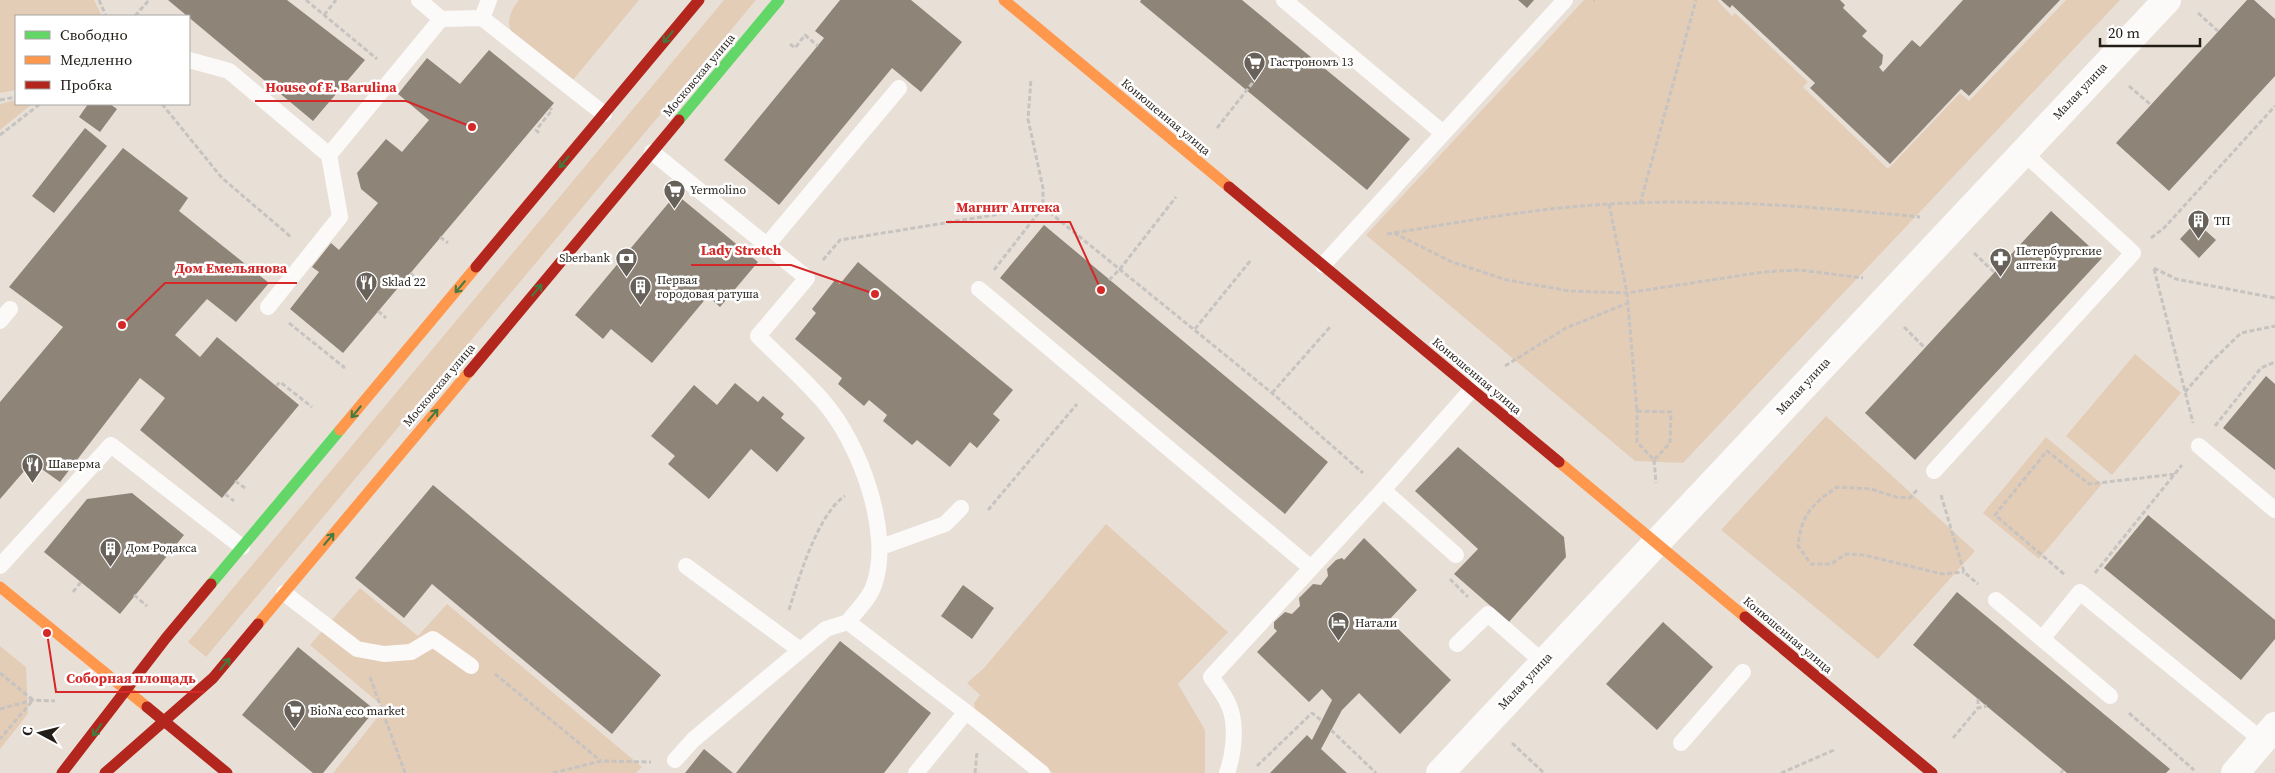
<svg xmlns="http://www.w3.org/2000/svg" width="2275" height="773" font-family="'Source Serif 4',serif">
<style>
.green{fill:#e4cdb7}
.building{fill:#8e8478}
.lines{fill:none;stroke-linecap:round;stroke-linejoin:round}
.path{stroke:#c6c3c0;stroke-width:3;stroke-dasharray:5 2.5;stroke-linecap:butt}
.lane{stroke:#fcfaf9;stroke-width:16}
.street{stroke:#fcfaf9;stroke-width:28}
.fast{stroke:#63d668;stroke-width:11}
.slow{stroke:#ff974d;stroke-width:11}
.jam{stroke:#b3261e;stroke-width:11}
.oneway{stroke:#427a40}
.labels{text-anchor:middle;stroke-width:5;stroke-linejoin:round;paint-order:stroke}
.poi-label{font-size:12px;fill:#221d17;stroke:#fff;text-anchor:start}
.street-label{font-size:12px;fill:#221d17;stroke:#fff}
.leader{fill:none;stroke:#d62828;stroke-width:2}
.callout-dot{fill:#d62828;stroke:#fff;stroke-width:2}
.callout-label{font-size:14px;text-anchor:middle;font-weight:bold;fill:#d62828;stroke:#fff;stroke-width:5;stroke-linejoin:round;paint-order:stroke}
</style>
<rect width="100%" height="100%" fill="#e8e0d7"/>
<path class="green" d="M0,0H94L102,16H16V90L0,93Z
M519,0H639L573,80L511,31C506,21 512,8 519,0Z
M724,0H756L206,657L188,642Z
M1584,0H1717L1732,16L1735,13L1808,82L1803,87L1888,169L1960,93L1969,101L2066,0H2120L1683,463L1635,461L1366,235Z
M16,100V104H32L0,130V104Z
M2135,354L2181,393L2112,475L2066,436Z
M1826,416L1975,551L1878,659L1721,530Z
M2046,437L2102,484L2039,559L1983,513Z
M1106,524L1228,632L1178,684L1205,730V773H1053L975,710L974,703L980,695L967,683L984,668Z
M360,588L418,636L447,604L642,767L636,773H333L385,708L310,645Z
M0,646L26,667L28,714L0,749Z"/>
<path class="building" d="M168,0H287L365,60L313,121Z
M840,0H911L962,42L921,92L892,68L779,205L724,160L824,38L815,31Z
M1141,0H1242L1410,139L1367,190L1140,2Z
M1518,0H1534L1527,8Z
M1721,0H1840L1845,5L1843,8L1867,31L1862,36L1883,55L1882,64L1879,67L1883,72L1912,40L1920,47L1963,0H2060L1969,96L1961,89L1890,164L1810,88L1815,83L1732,5L1730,8Z
M2247,0H2254L2275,19V76L2169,191L2116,143Z
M489,50L554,103L343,353L290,309L319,272L312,267L331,243L339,250L378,203L361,189L357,173L386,139L402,152L429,120L398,94L427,58L460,84Z
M88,104H110L117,109L100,132L79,117Z
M85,128L107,146L54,213L32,196Z
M123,148L188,198L179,211L269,283L236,322L207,299L175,335L200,357L217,337L299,405L222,498L140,430L165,398L140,378L60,482L32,462L0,499V402L63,327L9,287Z
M676,194L758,262L720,307L708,296L652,363L611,329L603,339L575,315Z
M2051,211L2102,258L1915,460L1865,413Z
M2196,222L2216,240L2199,258L2180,239Z
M1044,225L1328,462L1285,514L1000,278Z
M858,262L1013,390L993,414L1000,420L977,448L970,442L950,467L917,440L912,445L883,421L887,415L869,400L864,406L838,384L842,378L795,339L816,313L812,309L835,280L840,284Z
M2266,376L2275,384V470L2223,428Z
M735,383L758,402L763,396L784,414L781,418L805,438L777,472L751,449L709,499L668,464L675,456L651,436L694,385L717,405Z
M1458,447L1564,537L1566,557L1509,622L1454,574L1478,549L1415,491Z
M433,485L661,675L612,734L432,584L404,618L355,578Z
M132,493L184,535L120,614L44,552L87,499Z
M2148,515L2275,620V639L2241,680L2104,568Z
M1364,538L1417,590L1389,620L1451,680L1400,734L1359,693L1342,710L1321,749L1347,773H1270L1307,735L1312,740L1332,700L1322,689L1309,702L1257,652L1277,631L1274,628V622L1285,612L1292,614L1300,606L1299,598L1313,584L1321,585L1328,576L1327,569L1336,560L1342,558L1344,560Z
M963,585L994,608L972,639L941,616Z
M1957,592L2170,769L2166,773H2067L1913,645Z
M1663,622L1713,667L1657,730L1606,684Z
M840,641L931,713L884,773H736Z
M298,647L375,710L323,773H313L242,715Z
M704,749L733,773H685Z"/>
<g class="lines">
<path class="path" d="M99,0L106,16
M306,0L377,59
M1593,0H1595
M2198,13L2218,31
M324,15L336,0
M135,16L149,0
M790,44L795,48L805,35L818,46
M2129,86L2151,105
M0,100L16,97
M162,104L222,178L291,237
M1217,128L1254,81
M539,133L536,130L552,110L550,108
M0,135L40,104
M1609,204L1627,293L1637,411
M1640,204L1696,0
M1394,233L1452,262L1507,280L1570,291L1627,293L1763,272L1800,270L1863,278
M1387,234C1461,222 1535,208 1609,204C1713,198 1817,207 1920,217
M440,237L448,243
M2151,238L2164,228L2275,106
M1974,253L1995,273
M823,260L840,240L1043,207L1272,393L1363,473
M2154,268L2176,279L2275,298
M2154,269L2193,423
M994,270L1043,207V188L1028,119L1031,79
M410,273L418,280
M1109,280L1120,269L1176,197
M378,311L386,318
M289,323L345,368
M1904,327L1925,348
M1195,329L1251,260
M1505,366L1566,328L1628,303
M276,386L280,382L312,407
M2185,392L2212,361L2241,333L2275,326
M1272,393L1331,326
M1637,411L1671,412L1670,443L1654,460L1637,442Z
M2215,426L2261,368L2275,362
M1654,460L1656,483
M235,481L245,488
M1917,490L1910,498L1896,497L1871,489L1837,487C1812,504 1801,515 1798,546L1811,564H1831L1846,554L1864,555L1942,574L1964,572
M225,494L234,501
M1941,495L1964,572L1978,584
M988,510L1077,404
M2095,573L2182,465
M2064,574L1995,515L2047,451L2089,484L2176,474
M1450,579L1468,597
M73,592L81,582
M134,595L147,606
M789,610C798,580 818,513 845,496
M0,673L33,700L0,739
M495,674L601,761
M370,677L405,773
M1978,699V708L1987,706
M0,709L33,700L55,701
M2129,713L2194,770
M1331,730L1376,773
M1953,738L1978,708
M1512,743L1544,773
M1257,766L1312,713L1322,721
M553,773L601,761L651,762
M975,773L977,752
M1781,773L1836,749
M2061,773L2063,770"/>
<path class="lane" d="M419,0L441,19
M489,0L482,18L604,114
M1284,0L1443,133
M189,60L229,71L329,155L441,19L482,18
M652,152L807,278L758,336C780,358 803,378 823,401C859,442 893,532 874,585C870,598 856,611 848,622
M767,245L899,88
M1323,265L1565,0
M979,289L1311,568
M268,307L340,217L329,155
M0,321L10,309
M2199,446L2275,510
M1934,471L2133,253L2023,152
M1383,490L1456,555
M881,547L945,524L961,508
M0,566L111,445L242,547
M686,566L800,650
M284,593L357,649L384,654L411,652L433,639L471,666
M1996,600L2110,696
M2042,639L2080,592L2263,741
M1457,644L1488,614L1543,662
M1681,743L1743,672
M675,760L693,740L826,629L848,622L979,722L1042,773
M916,773L966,712
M1227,773C1233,756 1236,732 1232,715C1229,701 1219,688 1211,677L1383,490L1472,389"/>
<path class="street" d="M1440,773L2167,0
M2235,773L2275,726"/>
<path class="fast" d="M679,120L779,0
M211,584L340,430"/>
<path class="slow" d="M1004,0L1229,187
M340,430L476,267
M1559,462L1745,617
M0,587L147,707
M258,624L469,372"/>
<path class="jam" d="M1229,187L1559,462
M476,267L699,0
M469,372L679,120
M1745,617L1932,773
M147,707L227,773
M62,773L166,638L211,584
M105,773L213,678L258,624"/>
</g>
<defs><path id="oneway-shaft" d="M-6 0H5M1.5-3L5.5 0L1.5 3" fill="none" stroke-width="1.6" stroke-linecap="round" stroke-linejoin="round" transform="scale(1.25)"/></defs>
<g class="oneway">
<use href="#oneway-shaft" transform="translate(668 37) rotate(130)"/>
<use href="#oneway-shaft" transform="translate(564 162) rotate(130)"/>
<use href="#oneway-shaft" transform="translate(460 287) rotate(130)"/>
<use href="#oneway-shaft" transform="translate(537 290) rotate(-50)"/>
<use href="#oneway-shaft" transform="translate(356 412) rotate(130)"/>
<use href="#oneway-shaft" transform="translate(433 415) rotate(-50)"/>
<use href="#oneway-shaft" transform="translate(329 539) rotate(-50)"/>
<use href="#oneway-shaft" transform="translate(225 664) rotate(-50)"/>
<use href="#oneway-shaft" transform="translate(97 730) rotate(126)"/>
</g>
<defs>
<symbol id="supermarket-pin" viewBox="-11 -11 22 30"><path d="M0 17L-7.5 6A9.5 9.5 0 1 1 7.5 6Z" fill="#67615a" stroke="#fff"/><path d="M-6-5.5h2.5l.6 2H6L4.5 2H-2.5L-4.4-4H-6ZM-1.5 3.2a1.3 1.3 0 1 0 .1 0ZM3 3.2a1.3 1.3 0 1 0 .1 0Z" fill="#fff"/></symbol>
<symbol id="building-pin" viewBox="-11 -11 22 30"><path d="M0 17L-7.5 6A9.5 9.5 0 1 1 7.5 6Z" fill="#67615a" stroke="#fff"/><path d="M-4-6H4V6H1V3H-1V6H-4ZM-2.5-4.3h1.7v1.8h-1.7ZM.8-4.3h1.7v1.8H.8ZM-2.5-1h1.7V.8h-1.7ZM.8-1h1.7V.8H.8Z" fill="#fff"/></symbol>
<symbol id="bank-pin" viewBox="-11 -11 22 30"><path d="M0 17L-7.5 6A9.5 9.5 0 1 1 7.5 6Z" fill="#67615a" stroke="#fff"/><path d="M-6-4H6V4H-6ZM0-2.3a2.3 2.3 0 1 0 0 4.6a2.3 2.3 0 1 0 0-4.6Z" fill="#fff"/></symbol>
<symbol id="pharmacy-pin" viewBox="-11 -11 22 30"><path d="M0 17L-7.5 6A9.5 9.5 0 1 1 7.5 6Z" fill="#67615a" stroke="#fff"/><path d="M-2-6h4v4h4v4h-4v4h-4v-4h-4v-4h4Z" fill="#fff"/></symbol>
<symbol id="restaurant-pin" viewBox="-11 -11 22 30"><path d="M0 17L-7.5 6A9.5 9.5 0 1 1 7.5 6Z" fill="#67615a" stroke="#fff"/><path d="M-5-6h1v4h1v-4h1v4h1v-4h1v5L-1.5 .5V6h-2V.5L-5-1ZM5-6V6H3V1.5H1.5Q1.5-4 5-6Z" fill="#fff"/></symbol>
<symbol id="hotel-pin" viewBox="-11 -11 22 30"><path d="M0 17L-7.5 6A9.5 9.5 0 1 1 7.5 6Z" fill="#67615a" stroke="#fff"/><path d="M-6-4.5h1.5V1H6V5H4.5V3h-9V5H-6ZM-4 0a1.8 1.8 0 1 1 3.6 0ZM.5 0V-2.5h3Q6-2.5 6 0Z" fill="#fff"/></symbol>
</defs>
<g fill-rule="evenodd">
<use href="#supermarket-pin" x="1242" y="50" width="25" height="34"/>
<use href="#supermarket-pin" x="662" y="178" width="25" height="34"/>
<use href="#building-pin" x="2186" y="208" width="25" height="34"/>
<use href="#bank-pin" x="614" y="246" width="25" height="34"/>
<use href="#pharmacy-pin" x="1988" y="246" width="25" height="34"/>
<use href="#restaurant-pin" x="354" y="270" width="25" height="34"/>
<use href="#building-pin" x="628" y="274" width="25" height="34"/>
<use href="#restaurant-pin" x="20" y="452" width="25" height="34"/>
<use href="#building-pin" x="98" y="536" width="25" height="34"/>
<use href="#hotel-pin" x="1326" y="610" width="25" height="34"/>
<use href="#supermarket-pin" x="282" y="698" width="25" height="34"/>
</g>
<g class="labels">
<g class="poi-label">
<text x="1270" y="66">Гастрономъ 13</text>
<text x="690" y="194">Yermolino</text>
<text x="2214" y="225">ТП</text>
<text x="2016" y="255">Петербургские<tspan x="2016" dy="14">аптеки</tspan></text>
<text x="610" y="262" text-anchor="end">Sberbank</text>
<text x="657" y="284">Первая<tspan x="657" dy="14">городовая ратуша</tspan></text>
<text x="382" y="286">Sklad 22</text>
<text x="48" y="468">Шаверма</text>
<text x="126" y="552">Дом Родакса</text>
<text x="1355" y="627">Натали</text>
<text x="310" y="715">BioNa eco market</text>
</g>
<g class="street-label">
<text transform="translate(699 75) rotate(-50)" y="4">Московская улица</text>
<text transform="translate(2080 91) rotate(-47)" y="4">Малая улица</text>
<text transform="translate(1166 117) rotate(40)" y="4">Конюшенная улица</text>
<text transform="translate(1477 376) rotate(40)" y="4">Конюшенная улица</text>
<text transform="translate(439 385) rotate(-50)" y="4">Московская улица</text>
<text transform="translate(1803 386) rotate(-47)" y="4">Малая улица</text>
<text transform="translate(1788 635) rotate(40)" y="4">Конюшенная улица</text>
<text transform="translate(1525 681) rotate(-47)" y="4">Малая улица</text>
</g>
</g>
<path class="leader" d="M472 127L406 101H255M1101 290L1070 222H946M875 294L791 265H691M122 325L165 283H297M47 633L56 692H205"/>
<g class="callout-dot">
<circle cx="472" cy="127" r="5"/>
<circle cx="1101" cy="290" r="5"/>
<circle cx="875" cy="294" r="5"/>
<circle cx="122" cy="325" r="5"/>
<circle cx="47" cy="633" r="5"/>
</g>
<g class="callout-label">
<text x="331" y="92">House of E. Barulina</text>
<text x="1008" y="212">Магнит Аптека</text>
<text x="741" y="255">Lady Stretch</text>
<text x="231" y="273">Дом Емельянова</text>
<text x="131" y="683">Соборная площадь</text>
</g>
<rect x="15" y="15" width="175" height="90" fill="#ffffff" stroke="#a7a5a2"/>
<rect x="25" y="31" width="25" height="8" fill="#63d668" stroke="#a7a5a2"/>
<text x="60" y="40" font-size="15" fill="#221d17">Свободно</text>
<rect x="25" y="56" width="25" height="8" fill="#ff974d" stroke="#a7a5a2"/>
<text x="60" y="65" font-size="15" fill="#221d17">Медленно</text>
<rect x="25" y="81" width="25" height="8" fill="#b3261e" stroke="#a7a5a2"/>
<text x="60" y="90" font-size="15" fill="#221d17">Пробка</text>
<g transform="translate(40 733) rotate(277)" stroke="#ffffff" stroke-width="4" paint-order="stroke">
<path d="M0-4L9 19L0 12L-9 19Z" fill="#221d17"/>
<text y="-8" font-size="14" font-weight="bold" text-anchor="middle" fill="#221d17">С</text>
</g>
<path d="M2100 38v8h100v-8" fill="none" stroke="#221d17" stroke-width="2.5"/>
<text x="2108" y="38" font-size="15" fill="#221d17" stroke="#ffffff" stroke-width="4" paint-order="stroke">20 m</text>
</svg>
